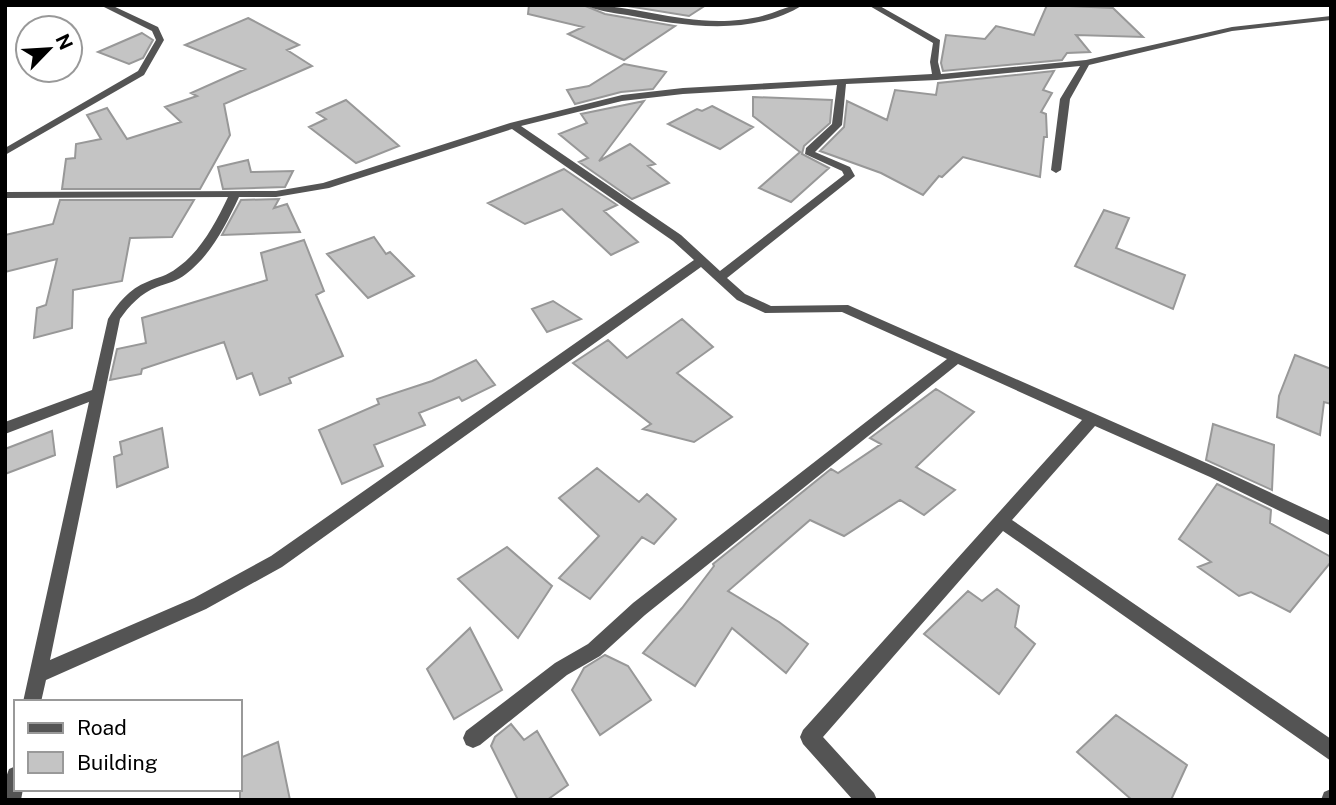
<svg xmlns="http://www.w3.org/2000/svg" width="1336" height="805" font-family="'Public Sans',sans-serif">
<style>
.building{fill:#c4c4c4;stroke:#989898;stroke-width:2}
.lines{fill:none;stroke-linecap:round;stroke-linejoin:round}
.minor{fill:#545454;fill-rule:evenodd}
</style>
<rect width="100%" height="100%" fill="#fff"/>
<path class="building" d="M529,5H583L605,14L675,26L624,60L568,34L583,27L528,14Z
M621,5H706L689,16Z
M1047,5L1113,8L1143,37L1076,35L1090,52L1067,53L1062,60L943,71L941,63L946,35L985,39L996,26L1034,35Z
M248,18L299,45L287,50L312,66L224,104L230,135L200,189H62L66,159L75,158L76,144L101,139L87,115L107,108L127,139L181,122L165,107L197,96L191,93L245,69L185,45Z
M142,33L153,40L143,58L129,64L98,52Z
M624,64L666,72L653,89L621,92L575,104L567,90L589,86Z
M1054,71L1043,90L1052,93L1041,112L1046,114L1047,137H1044L1040,177L963,157L942,177L939,176L923,195L881,173L820,151L844,127L847,101L887,120L895,90L936,95L938,83Z
M753,97L832,100L830,123L804,146L802,154L829,168L791,202L759,188L800,152L753,116Z
M346,100L399,146L356,163L309,127L326,119L317,113Z
M644,101L599,161L630,144L655,164L648,166L669,183L632,199L579,162L588,158L559,134L587,123L581,114Z
M712,106L753,127L720,149L668,124L697,109L702,111Z
M248,160L251,172L293,171L285,187L223,189L218,167Z
M564,169L617,205L604,211L638,242L611,255L562,209L525,224L488,203Z
M279,199L274,208L287,204L300,232L222,235L241,200Z
M60,200H194L172,237L130,238L122,281L73,290L72,328L34,338L37,308L46,305L57,259L5,272V235L53,224Z
M1104,210L1129,218L1116,248L1185,275L1173,309L1075,266Z
M374,237L386,254L390,252L414,276L368,298L327,254Z
M304,240L324,291L316,295L343,356L289,378L291,383L260,395L252,373L237,379L224,342L142,369L141,374L110,380L117,349L146,343L142,318L267,280L261,253Z
M553,301L581,319L547,332L532,309Z
M682,319L713,347L677,373L732,417L694,442L643,429L651,424L573,363L608,340L627,358Z
M1295,355L1331,369V404L1324,402L1320,435L1277,417L1279,396Z
M476,360L495,385L462,401L459,397L419,413L425,425L374,445L383,466L342,484L319,430L379,404L377,399L432,381Z
M936,389L974,412L916,467L955,490L924,515L900,500L844,536L810,520L728,591L779,622L808,644L786,673L732,628L695,686L643,653L682,608L714,566L713,564L831,469L838,473L881,444L870,438Z
M1213,424L1274,445L1272,490L1206,460Z
M162,428L168,467L117,487L114,457L122,454L120,442Z
M52,431L55,455L5,474V449Z
M597,468L639,502L647,494L676,519L654,544L642,537L590,599L559,578L599,536L559,498Z
M1217,484L1271,510L1270,523L1331,557V562L1290,612L1251,592L1239,596L1198,567L1211,562L1179,539Z
M507,547L552,586L518,638L458,579Z
M997,589L1019,606L1015,627L1035,644L999,694L924,634L968,591L982,601Z
M470,628L502,690L454,719L427,669Z
M605,655L628,666L651,700L600,735L572,690L584,668Z
M1116,715L1187,765L1171,800H1132L1077,752Z
M511,724L524,740L537,731L568,785L547,800H518L491,746L495,737Z
M278,742L290,800H240V758Z"/>
<g class="lines">
<path class="minor" d="M100,5H111L158,27L164,40L144,75L5,155V148L138,71L156,40L152,31Z
M585,5C630,5 673,21 719,21C736,21 755,19 772,13C783,9 791,5 803,5C752,37 682,26 627,15C614,13 597,11 585,5Z
M868,5H878L940,40L938,62L941,74L1086,60L1232,27L1331,16V20L1232,31L1089,65L1070,99L1061,170L1056,173L1051,170L1060,99L1080,66L937,80L846,84L842,125L815,152L850,167L855,176L727,278L745,294L771,306L848,305L1220,469L1331,521V536L1210,477L1095,426L1012,520L1331,739V761L1003,531L823,737L874,793L877,800H853L803,744L800,737L803,730L1082,420L958,364L645,615L600,656L567,675L480,745L473,748L466,745L463,738L466,731L555,663L588,644L633,603L947,359L842,312L765,313L737,300L701,267L282,567L206,609L46,680L41,702H23L89,402L5,434V422L92,390L108,319C117,304 130,288 147,282C158,277 167,276 177,268C201,251 215,224 228,197L5,198V192L276,191L323,183L510,123L622,95L683,88L932,74L930,62L933,43ZM837,85L832,124L806,148L805,154L842,171L844,175L720,271L681,235L521,126L622,101L683,94ZM512,129L673,241L694,260L271,556L194,598L50,660L120,319C129,306 141,293 157,287C168,283 177,281 186,274C211,255 226,225 239,197H276L329,188Z
M16,766V789H23L21,800H5V780L9,769Z
M1331,789V800H1321L1324,792Z"/>
</g>
<rect width="1336" height="805" fill="none" stroke="#000000" stroke-width="14"/>
<rect x="14" y="700" width="228" height="91" fill="#ffffff" stroke="#999999" stroke-width="2"/>
<rect x="28" y="723" width="35" height="10" fill="#545454" stroke="#999999" stroke-width="2"/>
<text x="77" y="735" font-size="21" fill="#000000">Road</text>
<rect x="28" y="752" width="35" height="21" fill="#c4c4c4" stroke="#999999" stroke-width="2"/>
<text x="77" y="770" font-size="21" fill="#000000">Building</text>
<g transform="translate(49 49) rotate(65)"><circle r="33" fill="#ffffff" stroke="#999999" stroke-width="2"/>
<path d="M0-5L12 26L0 18L-12 26Z" fill="#000000"/>
<text y="-10" font-size="19" font-weight="bold" text-anchor="middle" fill="#000000">N</text>
</g>
</svg>
